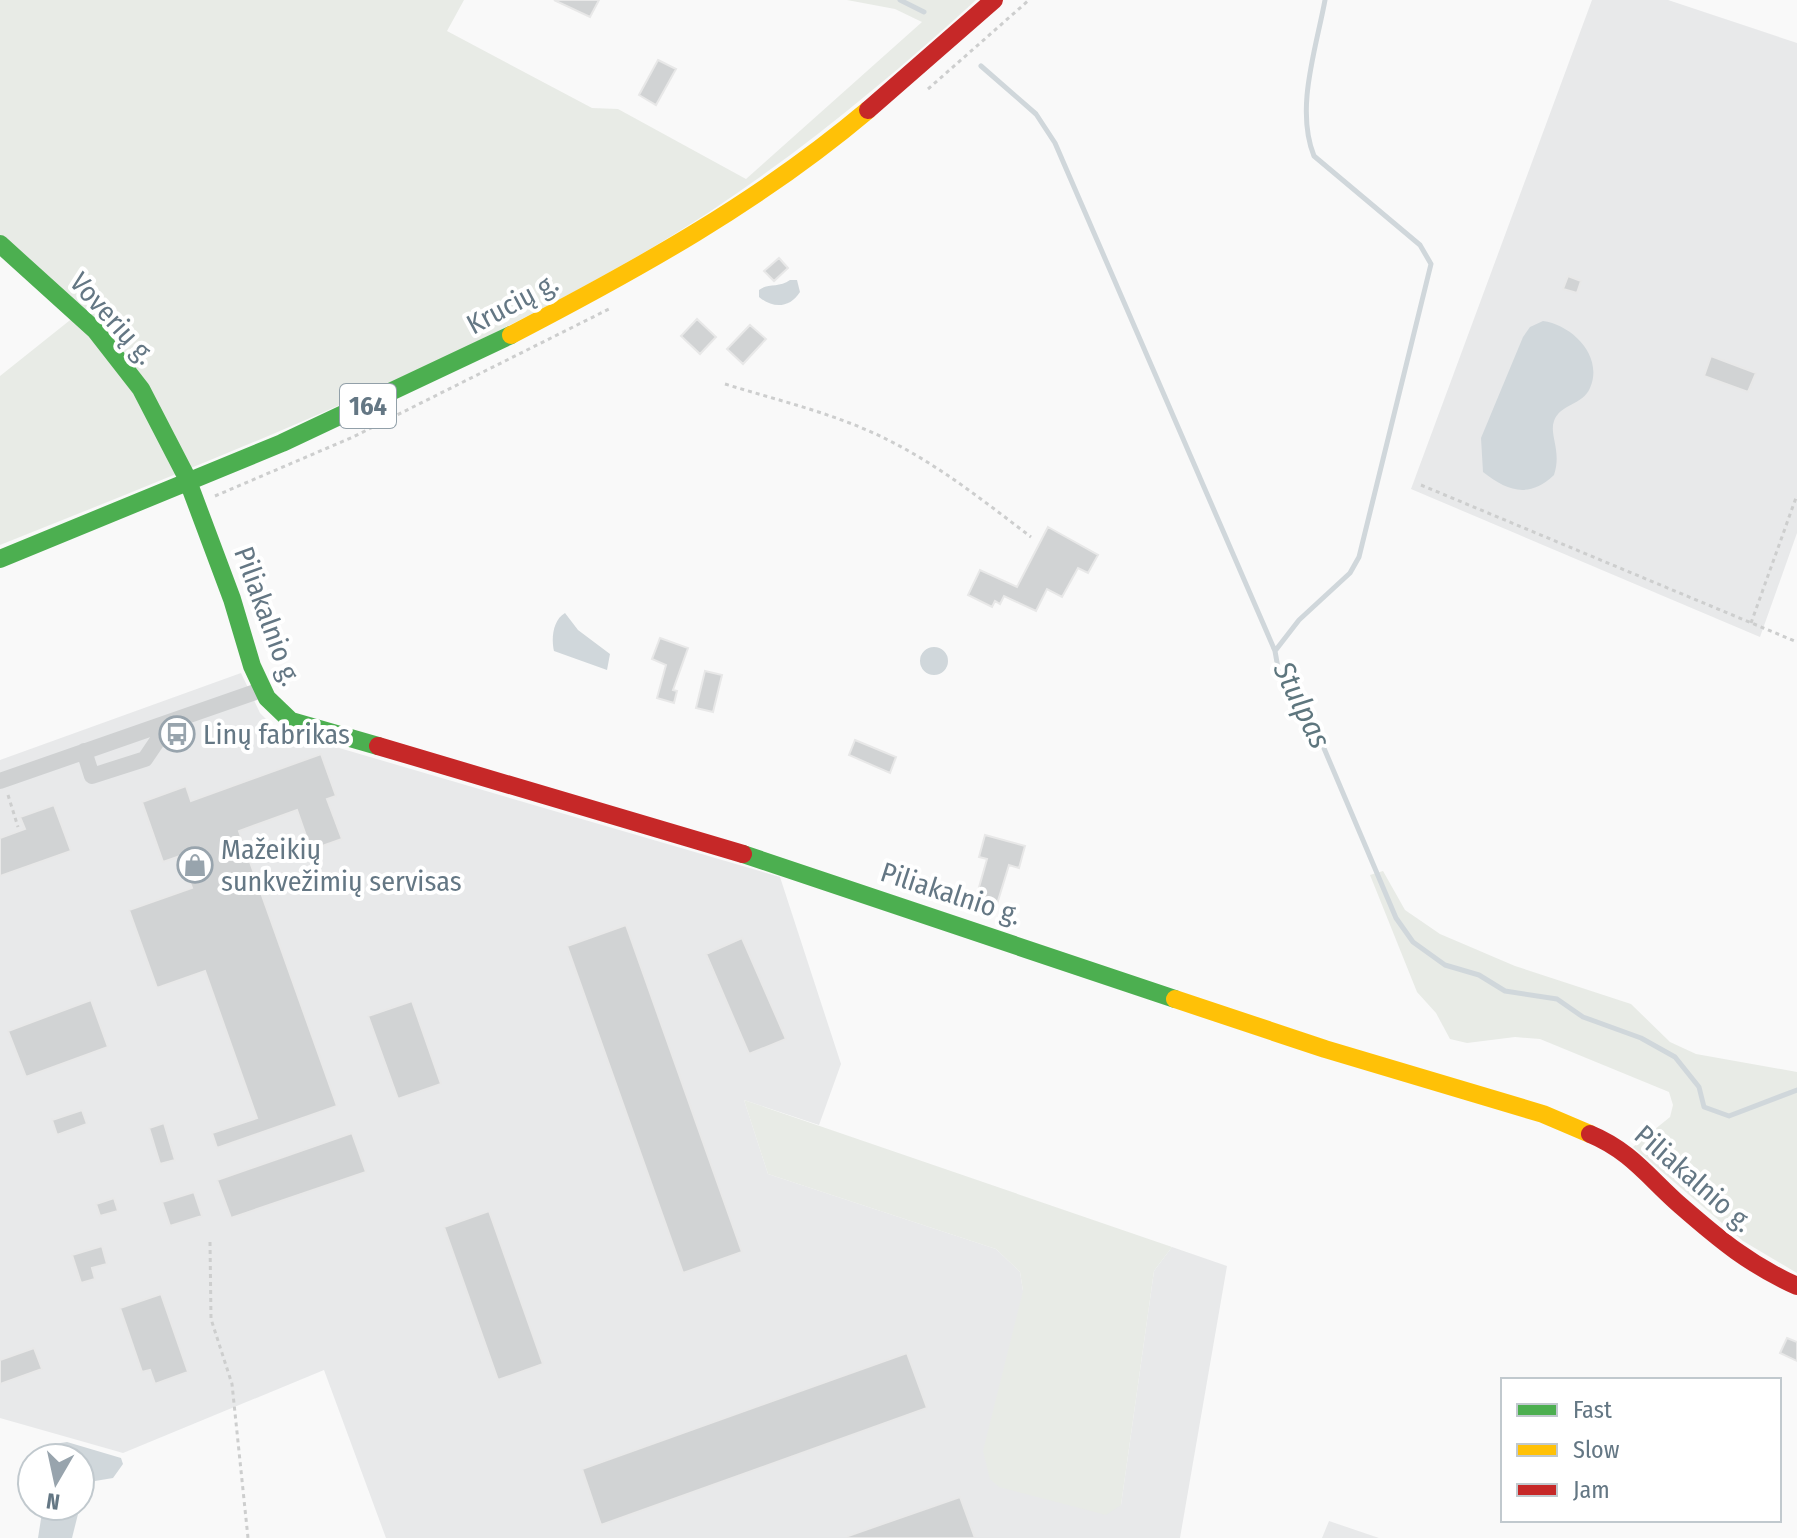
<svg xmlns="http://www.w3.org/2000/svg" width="1797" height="1538" font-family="'Fira Sans Condensed',sans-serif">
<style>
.built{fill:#e8e9ea}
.green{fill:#e8ebe6}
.water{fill:#d0d7db}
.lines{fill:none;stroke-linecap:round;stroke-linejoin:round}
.stream{stroke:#d0d7db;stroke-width:5}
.building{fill:#d1d3d4;stroke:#e8e8e8;stroke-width:2}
.path{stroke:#cdcece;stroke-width:3;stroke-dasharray:4 4;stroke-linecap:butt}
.street{stroke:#cfd1d2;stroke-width:16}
.fast{stroke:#4caf50;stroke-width:18}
.slow{stroke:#ffc107;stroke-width:18}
.jam{stroke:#c62828;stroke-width:18}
.labels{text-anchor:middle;stroke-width:8;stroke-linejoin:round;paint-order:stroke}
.shield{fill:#fff;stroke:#92a0a9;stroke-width:2}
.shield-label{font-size:26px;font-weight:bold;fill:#647784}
.street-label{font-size:28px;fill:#647784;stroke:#fff}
.poi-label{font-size:28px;fill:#647784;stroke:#fff;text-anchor:start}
.water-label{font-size:30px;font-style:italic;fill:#5e767e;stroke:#fff}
</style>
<rect width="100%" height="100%" fill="#f9f9f9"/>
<path class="built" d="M1592,0H1668L1797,43V533L1760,637L1411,489Z
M241,673L260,713L273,726L288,733L780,877L841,1064L819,1125L744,1100L768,1174L996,1249L1020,1272L1023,1291L1121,1505L1154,1271L1172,1247L1227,1266L1180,1538H386L324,1370L123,1453L0,1418V760Z
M1329,1521L1379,1538H1322Z"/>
<path class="green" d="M0,0H464L447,31L592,108L618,109L746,179L922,22L895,9L847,0H976C875,92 768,179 650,249C445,369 220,457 0,545V376L84,309L0,235Z
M1383,871L1405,910L1440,934L1515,966L1631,1004L1670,1042L1696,1054L1797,1072V1273L1743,1241L1633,1147L1670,1117L1673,1105L1669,1092L1540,1039L1515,1037L1467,1043L1450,1039L1436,1013L1417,992L1370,875Z
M744,1100L1172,1247L1154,1271L1121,1505L1106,1515L999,1487L990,1479L983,1451L1023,1291L1020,1272L996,1249L768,1174Z"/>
<path class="water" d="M790,280H797L800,292C790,308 773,309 759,297V290C768,283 779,288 790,280Z
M1543,321C1572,325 1604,356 1590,388C1583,405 1560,404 1554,421C1549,435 1562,451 1554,475C1529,499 1507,491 1483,472L1481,438L1523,337L1530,327Z
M565,613L578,630L610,654L607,670L554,651C551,638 553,620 565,613Z
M920 661a14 14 0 1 1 28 0a14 14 0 1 1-28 0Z
M67,1442L121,1458L123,1464L113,1478L89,1482L80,1504V1458H42L48,1445Z
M43,1506H80L72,1538H38Z"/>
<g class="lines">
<path class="stream" d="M900,0L924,12
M1325,0C1316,49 1295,109 1314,156L1420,245L1431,264L1359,557L1350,573L1299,620L1275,651L1278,668L1298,687L1396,918L1413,942L1445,965L1479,975L1505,991L1557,999L1583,1017L1641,1038L1675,1057L1699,1087L1704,1107L1729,1116L1797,1090
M981,66L1036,114L1055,143L1275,651"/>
</g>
<path class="building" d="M554,0H599L590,17Z
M658,60L676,69L656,105L639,95Z
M779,258L788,268L774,281L764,271Z
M1568,276L1581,281L1577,293L1563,289Z
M697,319L716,337L700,354L681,336Z
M750,325L766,339L743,364L727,349Z
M1711,356L1756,373L1748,392L1704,376Z
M1048,527L1098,555L1088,573L1078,568L1062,597L1047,589L1036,611L1004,596L1000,604L995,601L992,607L968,595L980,570L1017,587Z
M660,638L688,648L673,690L677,691L674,703L657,698L666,665L652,659Z
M705,671L722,675L713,712L696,708Z
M855,740L896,757L890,773L849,755Z
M321,754L336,796L327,799L342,839L311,850L297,810L239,831L337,1106L217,1148L212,1133L257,1118L205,971L157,988L129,910L192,888L180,856L163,862L142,802L186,786L191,801Z
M54,805L71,851L0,876V838L25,829L20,817Z
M985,835L1025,846L1019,868L1009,865L997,904L976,898L987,859L979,857Z
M626,925L742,1252L683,1273L567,946Z
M742,938L786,1039L749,1054L706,954Z
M91,1000L108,1047L26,1077L8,1031Z
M412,1001L441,1084L398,1099L368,1016Z
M82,1110L87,1124L57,1135L52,1120Z
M164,1123L175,1160L160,1164L149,1128Z
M352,1133L366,1172L231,1218L217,1180Z
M194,1192L202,1216L170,1226L162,1202Z
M114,1198L118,1211L100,1216L96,1204Z
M489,1211L543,1364L498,1380L444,1227Z
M102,1246L107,1264L92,1268L95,1279L81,1283L72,1255Z
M161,1294L188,1372L155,1384L150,1370L142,1372L120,1308Z
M1787,1338L1797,1342V1361L1780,1353Z
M34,1348L42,1369L0,1384V1360Z
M907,1353L927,1408L601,1525L582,1469Z
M960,1497L975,1538H848V1536Z"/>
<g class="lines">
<path class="path" d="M928,89L1029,0
M725,384C780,401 837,414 888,440C940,466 985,502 1031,537
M1421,485L1797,642
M215,496L353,437L609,309
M1751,623L1797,495
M8,795L18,827
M210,1242L211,1319L232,1384L248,1538"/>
<path class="street" d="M84,751L92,776L145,759L170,722
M0,781L261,690"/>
<path class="fast" d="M0,244L95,330L141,389L186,476L232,599L252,666L267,698L291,721L378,746
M0,559L282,443L511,335
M743,854L1175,999"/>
<path class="slow" d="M511,335C638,269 759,202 868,110
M1175,999L1325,1049L1543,1114L1590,1134"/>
<path class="jam" d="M868,110L994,0
M378,746L743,854
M1590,1134C1631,1151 1649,1178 1681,1206C1720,1240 1750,1265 1797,1286"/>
</g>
<defs>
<symbol id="bus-ring" viewBox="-11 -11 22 22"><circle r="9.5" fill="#fff" stroke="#98a4ad" stroke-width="1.5"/><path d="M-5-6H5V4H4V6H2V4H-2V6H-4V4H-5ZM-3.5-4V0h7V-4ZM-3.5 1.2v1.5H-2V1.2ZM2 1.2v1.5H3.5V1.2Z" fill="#98a4ad"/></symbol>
<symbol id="shop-ring" viewBox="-11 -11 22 22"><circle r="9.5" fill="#fff" stroke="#98a4ad" stroke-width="1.5"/><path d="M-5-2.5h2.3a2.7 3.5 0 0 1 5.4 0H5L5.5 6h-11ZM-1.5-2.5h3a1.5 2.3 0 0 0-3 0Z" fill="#98a4ad"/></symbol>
</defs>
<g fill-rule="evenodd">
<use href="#bus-ring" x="157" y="714" width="40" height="40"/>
<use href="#shop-ring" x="175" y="845" width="40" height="40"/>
</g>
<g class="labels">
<rect class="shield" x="340" y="384" width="56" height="44" rx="6"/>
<g class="shield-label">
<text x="368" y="415">164</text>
</g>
<g class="street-label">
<text transform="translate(512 303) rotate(-28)" y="10">Krucių g.</text>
<text transform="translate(113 318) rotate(48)" y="10">Voverių g.</text>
<text transform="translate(268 616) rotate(70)" y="10">Piliakalnio g.</text>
<text transform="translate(951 893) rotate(18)" y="10">Piliakalnio g.</text>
<text transform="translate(1694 1178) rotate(41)" y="10">Piliakalnio g.</text>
</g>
<g class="poi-label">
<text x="203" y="744">Linų fabrikas</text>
<text x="221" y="859">Mažeikių<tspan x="221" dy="32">sunkvežimių servisas</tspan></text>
</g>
<g class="water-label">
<text transform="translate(1302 705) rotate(64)" y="10">Stulpas</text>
</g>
</g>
<rect x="1501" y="1378" width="280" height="144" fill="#ffffff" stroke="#c1c9ce" stroke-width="2"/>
<rect x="1517" y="1404" width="40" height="12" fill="#4caf50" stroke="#c1c9ce" stroke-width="2"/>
<text x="1573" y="1418" font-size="24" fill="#647784">Fast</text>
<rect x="1517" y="1444" width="40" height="12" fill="#ffc107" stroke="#c1c9ce" stroke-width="2"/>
<text x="1573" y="1458" font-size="24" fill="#647784">Slow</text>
<rect x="1517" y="1484" width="40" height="12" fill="#c62828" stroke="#c1c9ce" stroke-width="2"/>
<text x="1573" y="1498" font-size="24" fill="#647784">Jam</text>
<g transform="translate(56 1482) rotate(189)"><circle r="38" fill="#ffffff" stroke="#c1c9ce" stroke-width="2"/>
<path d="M0-6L14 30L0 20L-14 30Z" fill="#98a4ad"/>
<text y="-12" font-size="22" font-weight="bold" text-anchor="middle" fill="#647784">N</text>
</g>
</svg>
